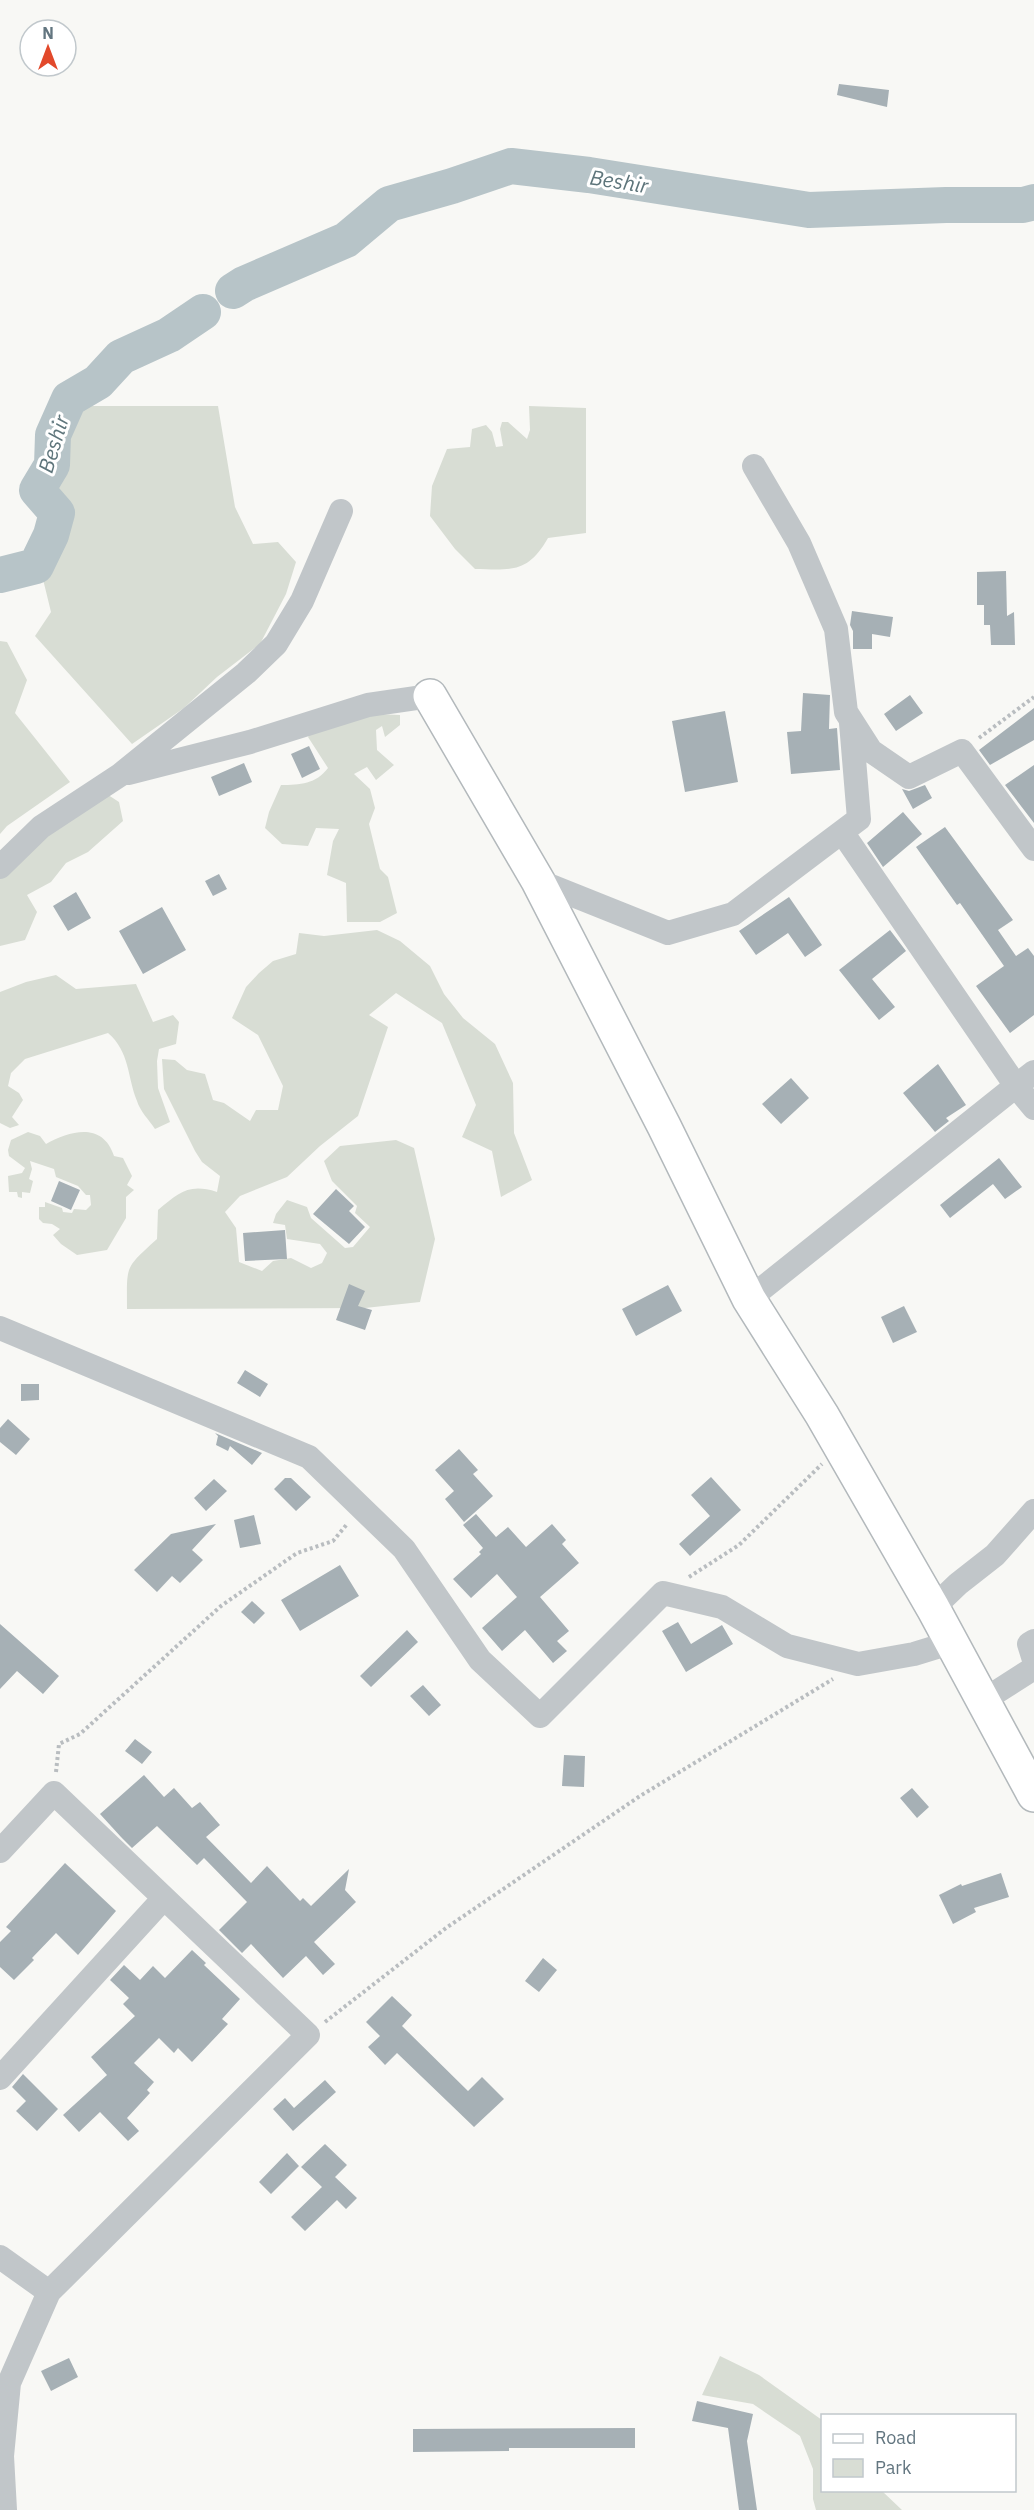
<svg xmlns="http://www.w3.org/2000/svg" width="1034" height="2510" font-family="'IBM Plex Sans',sans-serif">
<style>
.green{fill:#d8ddd4}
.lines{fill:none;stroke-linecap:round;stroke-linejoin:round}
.river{stroke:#b7c4c8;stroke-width:36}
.building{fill:#a6b0b5}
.primary-casing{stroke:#b3b9bc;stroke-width:36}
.path{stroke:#b9bdc0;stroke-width:4;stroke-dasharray:3 3;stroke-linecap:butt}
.street{stroke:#c1c6c9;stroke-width:24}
.primary{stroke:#fff;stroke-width:33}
.labels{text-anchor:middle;stroke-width:6;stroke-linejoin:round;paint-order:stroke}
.water-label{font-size:21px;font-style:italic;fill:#5e757b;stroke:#fff}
</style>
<rect width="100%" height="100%" fill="#f8f8f5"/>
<path class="green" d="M70,406H218L235,507L253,544L278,542L296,562L286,594L260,644L217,677L184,708L132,744L35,636L51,612L40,567L61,512L42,489L55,468L59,430Z
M529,406L586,408V533L548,538C528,573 512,570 475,569L455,549L430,516L432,486L447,449L470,447L472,429L486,425L492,432L496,447L503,446L500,429L502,422H508L527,439L530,430Z
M0,641L7,642L27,680L15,713L70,782L7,826L0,834Z
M376,714L400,715V725L385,737L382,726L376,730L377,750L394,765L376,780L367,767L354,774L370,789L375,808L369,824L380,869L388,877L397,913L380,922H347L346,883L327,875L333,841L339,829L316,828L308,846L282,844L265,828L269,812L281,785C300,785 316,784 328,768L308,737L314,728Z
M99,789L119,802L123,821L88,852L66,863L51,882L27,895L37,912L25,940L0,946V872Z
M377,930L400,941L430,966L444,994L463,1018L495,1044L513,1083L514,1133L532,1180L501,1197L492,1151L462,1137L476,1105L442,1023L396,993L369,1015L388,1027L358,1116L320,1146L287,1177L240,1196L225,1212L236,1228L239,1262L262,1271L273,1261L291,1258L311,1268L322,1263L327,1253L320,1244L287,1239L285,1225L273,1223L276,1214L287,1200L307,1207L311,1218L345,1248L353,1247L370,1227L355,1213L357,1206L332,1181L324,1161L340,1146L396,1140L414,1148L435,1239L420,1302L365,1308L127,1309C127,1265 124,1269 157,1239L158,1210C179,1193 188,1183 217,1192L220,1176L202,1162L195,1151L164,1089L162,1059L175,1060L187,1070L205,1074L213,1100L224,1103L250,1121L256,1110H278L283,1086L258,1035L232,1018L246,987L259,973L273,961L296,954L299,933L324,936Z
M56,975L76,989L136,984L153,1022L173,1015L179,1022L176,1044L159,1049L157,1061L158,1088L170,1122L155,1129C149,1120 140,1111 137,1101C127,1076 130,1052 108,1033L25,1059L11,1073L8,1086L19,1093L23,1100L12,1117L19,1125L10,1128L0,1123V992L26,982Z
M28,1132L40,1136L46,1144C71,1130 103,1122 114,1156L123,1158L132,1176L127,1185L134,1190L126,1197V1218L107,1250L77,1255L61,1244L53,1235L60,1229L52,1224L43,1223L39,1219V1207H45V1202L62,1208L63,1212L72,1213L74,1209L86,1210L91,1205L90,1195H86L78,1186L56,1177L54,1169L30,1161L32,1169L29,1179L33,1181L30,1193L22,1192V1198L18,1197L17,1192H9L8,1176L22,1173L25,1168L9,1156L8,1150L11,1140Z
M720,2356L759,2375L822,2420V2490L882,2491L902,2510H816L813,2499V2469L800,2436L753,2404L702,2395Z"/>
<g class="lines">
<path class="river" d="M233,291L244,284L346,240L389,204L452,186L511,166L589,175L809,210L946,205H1023L1034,202
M0,575L36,566L51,535L57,513L37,490L52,465L53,435L69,399L98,382L121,357L169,335L203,312"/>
</g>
<path class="building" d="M839,84L889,90L887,107L837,95Z
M1006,571L1007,616L1014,612L1015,645H991L990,625H984V605H977V572Z
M852,611L893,617L890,637L872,634V649H853V631L850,625Z
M803,693L830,695L829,729L837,728L840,770L791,774L787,732L801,731Z
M910,695L923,713L896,731L884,714Z
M1034,708V740L990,765L979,750Z
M725,711L738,782L685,792L672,721Z
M309,746L320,769L302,778L291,754Z
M244,763L252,782L219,796L211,777Z
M1034,765V823L1005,785Z
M925,785L932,798L913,809L902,789L909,791Z
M903,812L922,834L883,867L867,843Z
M945,827L1013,920L998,930L1016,956L1028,948L1034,956V1015L1010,1033L976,986L1004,966L960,903L957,905L916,847Z
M219,874L227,889L213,896L205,881Z
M76,892L91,918L68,931L53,906Z
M789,897L822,945L805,957L788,933L756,955L739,931Z
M162,907L186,950L143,974L119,931Z
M890,930L906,951L872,979L895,1007L879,1020L839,970Z
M938,1064L966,1105L946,1118L949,1121L935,1132L903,1093Z
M791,1078L809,1098L781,1124L762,1104Z
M999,1158L1022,1187L1005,1199L993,1184L950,1218L940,1205Z
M59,1181L80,1190L71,1210L51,1201Z
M336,1189L354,1206L349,1211L365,1227L349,1244L313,1214Z
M285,1230L287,1259L245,1261L243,1233Z
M349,1284L365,1291L358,1306L372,1310L365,1330L336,1320Z
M668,1285L682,1311L636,1336L622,1309Z
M904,1306L917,1332L893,1343L881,1317Z
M245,1370L268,1384L260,1397L237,1383Z
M21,1384H39V1400L21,1401Z
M8,1419L30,1439L16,1455L0,1442V1428Z
M215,1433L262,1453L252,1465L230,1446L228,1451L216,1445L218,1436Z
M459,1449L478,1470L473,1474L493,1496L464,1522L445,1499L454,1491L435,1470Z
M711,1477L741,1510L690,1556L679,1544L710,1516L691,1495Z
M285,1478H291L311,1497L296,1511L274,1489Z
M214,1479L227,1491L206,1511L194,1498Z
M476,1514L496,1537L508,1527L526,1547L552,1524L566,1540L562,1544L579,1563L540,1597L569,1631L557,1641L567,1651L553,1663L525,1630L502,1651L482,1628L517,1597L497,1574L471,1598L453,1579L481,1554L479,1552L483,1548L463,1525Z
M254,1515L261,1544L240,1548L234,1520Z
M216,1524L192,1550L203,1560L180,1583L172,1576L157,1592L134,1570L171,1534Z
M340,1565L359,1596L300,1631L281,1600Z
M252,1601L265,1613L254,1624L241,1612Z
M678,1622L691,1644L722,1625L733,1644L686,1672L662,1631Z
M0,1624L59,1676L43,1694L17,1671L0,1689Z
M407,1630L418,1642L371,1687L360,1676Z
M423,1685L441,1705L429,1716L410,1696Z
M135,1739L152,1752L142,1764L125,1751Z
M564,1755L585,1756L584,1787L562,1786Z
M144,1775L164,1797L174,1788L192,1808L200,1802L220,1825L206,1837L251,1883L267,1866L300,1901L303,1898L311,1906L349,1869L345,1890L356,1902L314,1942L335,1964L323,1975L306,1956L283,1978L251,1944L242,1953L219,1930L247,1902L204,1858L197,1865L157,1826L132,1848L121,1837L100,1814Z
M912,1788L929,1807L917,1818L900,1798Z
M65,1863L116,1911L78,1955L56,1933L32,1958L34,1960L14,1980L0,1967V1942L11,1931L6,1927Z
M1001,1873L1009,1897L974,1908L976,1912L953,1924L939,1895L961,1884L962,1886Z
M192,1950L206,1963L204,1965L240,1999L222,2019L228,2024L192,2062L178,2048L174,2053L159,2038L134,2063L154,2082L147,2090L150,2093L127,2118L139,2131L128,2141L100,2112L79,2132L63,2115L107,2075L91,2057L135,2016L123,2004L129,1998L110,1980L124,1965L140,1980L153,1966L165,1978Z
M543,1958L557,1970L539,1992L525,1981Z
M392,1996L412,2015L402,2026L468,2091L482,2077L504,2099L474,2127L397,2053L385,2065L368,2047L380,2036L366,2022Z
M23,2074L58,2109L37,2131L16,2111L26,2101L12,2087Z
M325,2080L336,2092L293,2131L273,2109L285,2098L294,2108Z
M325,2144L347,2165L335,2177L357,2198L346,2209L337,2200L305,2231L291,2217L322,2187L301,2167Z
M287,2153L299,2166L271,2194L259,2182Z
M69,2358L78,2377L51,2391L41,2371Z
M697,2401L753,2414L747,2441L757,2510H739L728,2428L692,2421Z
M635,2428V2448H509V2451L413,2452V2429Z"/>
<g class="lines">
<defs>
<path id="primary" d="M430,696L538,881L664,1126L749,1299L822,1415L933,1608L1034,1795"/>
</defs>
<use href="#primary" class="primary-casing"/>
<path class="path" d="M979,738L1034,697
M689,1577L739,1545L822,1464
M56,1772L59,1744L80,1734L221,1606L297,1553L333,1541L348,1523
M325,2022L446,1928L640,1796L833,1679"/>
<path class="street" d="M754,466L799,543L836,629L846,712L871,751L909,777L962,751L1034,849
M128,773L250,742L368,705L430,696
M0,867L41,827L120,775L246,673L276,644L302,601L341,511
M538,881L668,933L733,914L859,819L851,723
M1034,1072L1016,1086L1034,1108
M749,1299L1016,1086L842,832
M0,1328L309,1457L404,1549L480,1660L540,1716L663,1593L722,1607L787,1646L858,1664L914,1654L953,1642
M933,1608L958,1584L995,1555L1034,1511
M1034,1641L1029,1644L1034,1660
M984,1700L1034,1668
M0,1851L54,1793L308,2035L49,2292
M0,2078L164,1898
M0,2257L49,2292L9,2383L2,2456L5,2510"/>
<use href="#primary" class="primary"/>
</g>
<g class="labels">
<g class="water-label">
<text transform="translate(619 182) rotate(9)" y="7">Beshir</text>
<text transform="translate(54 444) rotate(-73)" y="7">Beshir</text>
</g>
</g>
<rect x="821" y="2414" width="195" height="78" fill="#ffffff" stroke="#c1c8cc" stroke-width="1.5"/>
<rect x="833" y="2434" width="30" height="9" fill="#ffffff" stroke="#c1c8cc" stroke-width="1.5"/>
<text x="875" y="2444" font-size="18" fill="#637680">Road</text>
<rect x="833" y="2459" width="30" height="18" fill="#d8ddd4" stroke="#c1c8cc" stroke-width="1.5"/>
<text x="875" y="2474" font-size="18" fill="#637680">Park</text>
<g transform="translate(48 48)"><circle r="28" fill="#ffffff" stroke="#c1c8cc" stroke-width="1.5"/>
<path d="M0-4.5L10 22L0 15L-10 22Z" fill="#e2492b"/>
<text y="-9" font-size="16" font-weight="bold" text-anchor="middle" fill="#637680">N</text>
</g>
</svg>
